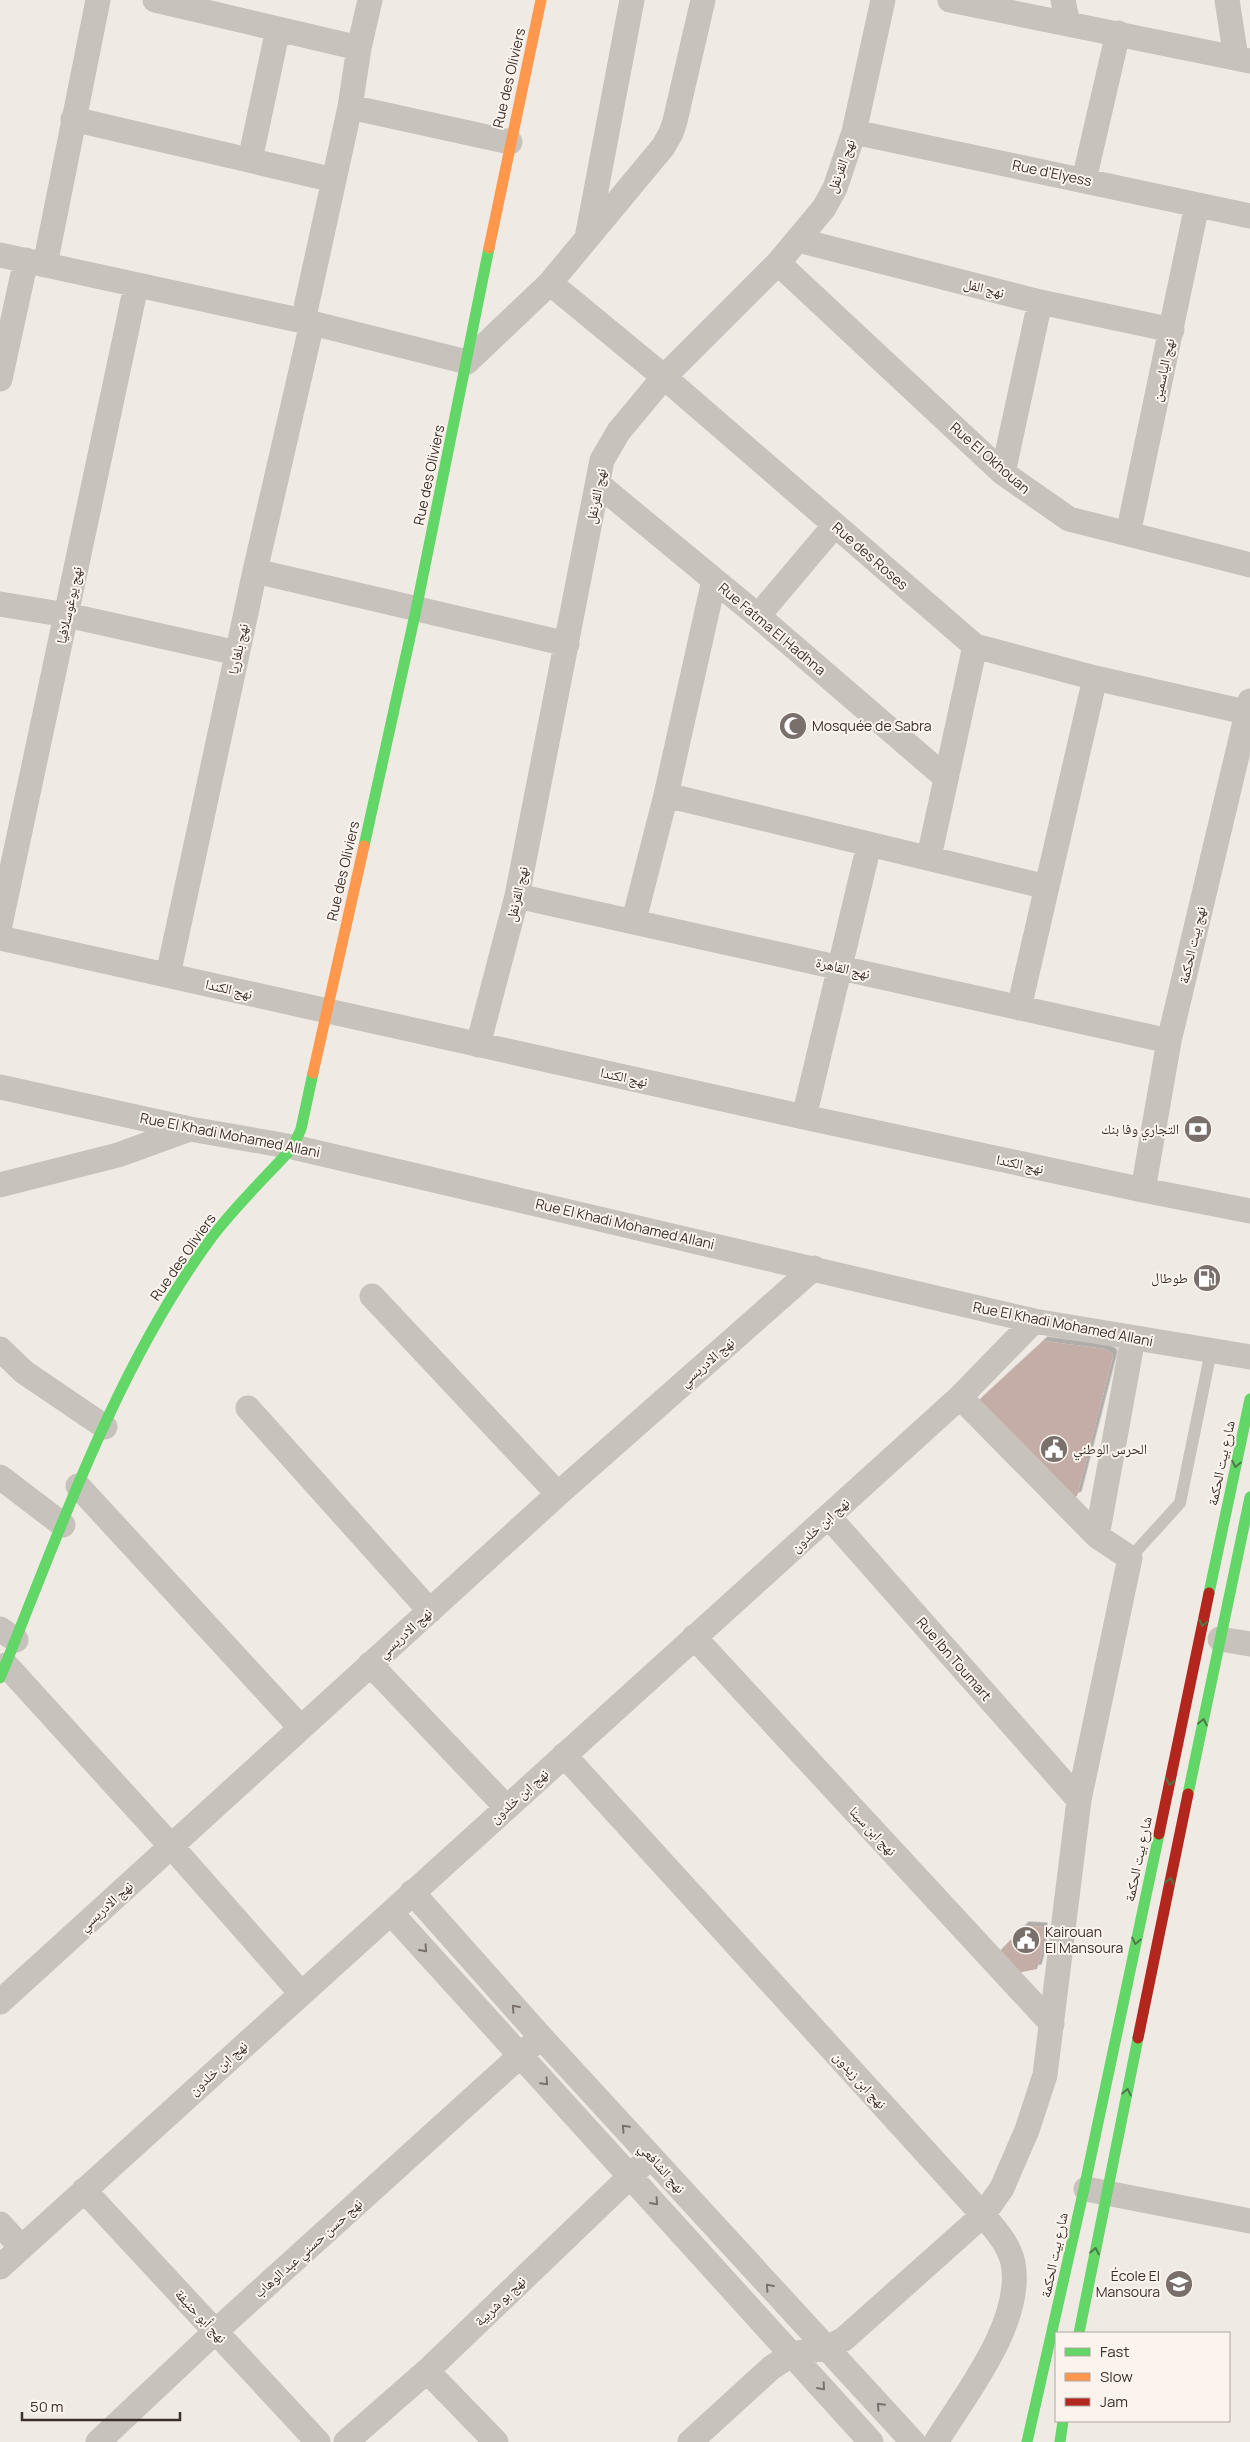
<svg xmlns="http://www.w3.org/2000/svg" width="1250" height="2442" font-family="Manrope,'Noto Naskh Arabic',sans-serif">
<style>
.building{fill:#c3ada6;filter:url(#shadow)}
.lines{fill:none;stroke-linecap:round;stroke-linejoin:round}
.lane{stroke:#c8c2bd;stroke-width:12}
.street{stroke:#c8c2bd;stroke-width:25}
.fast{stroke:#63d668;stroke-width:11}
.slow{stroke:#ff974d;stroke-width:11}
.jam{stroke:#b3261e;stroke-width:11}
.oneway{stroke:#4c7a46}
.oneway2{stroke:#7a716c}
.labels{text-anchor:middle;stroke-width:4;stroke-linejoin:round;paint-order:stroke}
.street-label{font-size:14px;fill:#3a2f2a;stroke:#fbf4ed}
.poi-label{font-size:14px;fill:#3a2f2a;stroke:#fbf4ed;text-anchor:start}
</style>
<defs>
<filter id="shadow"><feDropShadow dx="4.5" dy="-4.5" stdDeviation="0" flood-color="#0004"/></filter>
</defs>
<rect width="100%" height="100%" fill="#f0eae4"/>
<path class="building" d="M1043,1341L1104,1349L1112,1353L1113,1356L1077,1496L1069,1499L977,1402Z
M1024,1926L1043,1927L1041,1955L1037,1969L1017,1973L998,1953Z"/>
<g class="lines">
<path class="lane" d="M1130,1558L1180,1503L1211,1351"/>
<path class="street" d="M155,0L359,48
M950,0L1250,61
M1063,0L1068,24
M1227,0L1236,58
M350,107L510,142
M73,119L334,180
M854,132L1250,216
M250,160L278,29
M1084,180L1118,33
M587,238L632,0
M798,240L1040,302L1172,330
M0,255L312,323L467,362L550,283L663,147L671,133L675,121L703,0
M778,263L1003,473L1069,519L1250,565
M45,265L98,0
M550,283L664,377L975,646L1095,678L1250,713
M303,321L350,107L359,48L370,0
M0,379L26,260
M1003,473L1040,302
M598,484L758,616L945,777
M1128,534L1197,205
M255,571L567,644
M0,604L67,615L237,653
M758,616L834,526
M666,795L1047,887
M929,857L975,646
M517,896L1169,1041
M634,920L666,795L714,580
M0,925L136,286
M0,938L804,1117L1143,1190L1250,1211
M168,975L255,571L312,323
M1019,1008L1095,678
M478,1045L517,896L602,460L619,431L664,377L778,263L824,208L835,188L854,132L883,0
M0,1087L190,1129L293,1147L1034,1321L1250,1357
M804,1117L869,845
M0,1185L118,1155L190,1129
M1143,1190L1169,1041L1250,701
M372,1296L558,1494
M0,1349L24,1372L105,1427
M248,1408L430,1611
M0,1477L63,1525
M78,1486L300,1727
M829,1517L1079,1800
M1097,1536L1133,1338
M0,1629L16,1640
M694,1637L1052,2024
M1220,1639L1250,1644
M370,1664L506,1807
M6,1665L172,1847L301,1993
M564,1755L983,2215C994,2228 1009,2244 1013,2263C1024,2322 965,2395 936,2442
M412,1892L541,2037L913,2442
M391,1913L871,2442
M0,2002L558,1494L814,1268
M1086,2189L1250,2221
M84,2190L318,2442
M0,2224L21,2247
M0,2267L960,1397L1034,1321
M427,2371L496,2442
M98,2442L216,2331L533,2044
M346,2442L427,2371L642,2165
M690,2442L771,2368L792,2354L827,2348L844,2339L983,2215L1002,2188L1027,2130L1045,2075L1079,1800L1130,1558L1097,1536L960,1397"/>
<path class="fast" d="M364,846L416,610L489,248
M1209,1593L1250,1399
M0,1678C60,1531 117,1365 212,1237C236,1205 266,1177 293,1147L301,1129L313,1073
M1188,1794L1250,1497
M1079,2333L1138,2038
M1027,2442L1084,2189L1159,1834
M1060,2442L1063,2421"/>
<path class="slow" d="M489,248L541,0
M313,1073L364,846"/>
<path class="jam" d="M1159,1834L1209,1593
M1138,2038L1188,1794"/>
</g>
<defs><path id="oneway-chevron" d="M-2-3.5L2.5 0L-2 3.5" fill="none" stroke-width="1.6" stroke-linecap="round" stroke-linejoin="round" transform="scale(1.25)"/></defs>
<g class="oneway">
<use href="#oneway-chevron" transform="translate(1236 1464) rotate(102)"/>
<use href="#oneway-chevron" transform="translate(1203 1623) rotate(102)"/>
<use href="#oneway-chevron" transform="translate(1203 1722) rotate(-78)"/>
<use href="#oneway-chevron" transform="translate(1170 1782) rotate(102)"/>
<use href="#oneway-chevron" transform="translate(1170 1881) rotate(-78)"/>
<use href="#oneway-chevron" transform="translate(1136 1941) rotate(102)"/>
<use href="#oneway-chevron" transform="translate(1127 2092) rotate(-78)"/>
<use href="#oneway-chevron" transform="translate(1095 2251) rotate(-79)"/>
</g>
<g class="oneway2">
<use href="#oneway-chevron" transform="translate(424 1949) rotate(48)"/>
<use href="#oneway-chevron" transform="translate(515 2008) rotate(-132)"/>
<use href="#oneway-chevron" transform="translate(545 2082) rotate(47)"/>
<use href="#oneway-chevron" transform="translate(625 2128) rotate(-133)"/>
<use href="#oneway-chevron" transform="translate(655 2202) rotate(48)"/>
<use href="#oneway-chevron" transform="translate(769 2287) rotate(-132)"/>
<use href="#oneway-chevron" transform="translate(822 2387) rotate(49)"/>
<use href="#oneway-chevron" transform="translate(880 2406) rotate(-133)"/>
</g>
<defs>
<symbol id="mosque-disc" viewBox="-11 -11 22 22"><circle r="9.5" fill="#7a706b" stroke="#fbf4ed"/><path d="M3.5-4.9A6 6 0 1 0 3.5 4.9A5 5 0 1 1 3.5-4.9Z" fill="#fff"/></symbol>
<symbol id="bank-disc" viewBox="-11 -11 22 22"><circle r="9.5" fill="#7a706b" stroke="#fbf4ed"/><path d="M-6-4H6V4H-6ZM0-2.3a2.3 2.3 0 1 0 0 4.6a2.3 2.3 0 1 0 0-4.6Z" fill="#fff"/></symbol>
<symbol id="fuel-disc" viewBox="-11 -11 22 22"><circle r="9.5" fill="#7a706b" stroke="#fbf4ed"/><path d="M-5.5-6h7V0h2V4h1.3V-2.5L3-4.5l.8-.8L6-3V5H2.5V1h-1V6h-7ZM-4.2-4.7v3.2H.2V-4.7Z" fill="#fff"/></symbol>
<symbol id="civic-disc" viewBox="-11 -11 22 22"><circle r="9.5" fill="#7a706b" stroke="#fbf4ed"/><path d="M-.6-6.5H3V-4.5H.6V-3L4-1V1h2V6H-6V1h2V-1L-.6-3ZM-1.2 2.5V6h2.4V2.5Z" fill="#fff"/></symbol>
<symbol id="school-disc" viewBox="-11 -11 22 22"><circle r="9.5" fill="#7a706b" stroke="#fbf4ed"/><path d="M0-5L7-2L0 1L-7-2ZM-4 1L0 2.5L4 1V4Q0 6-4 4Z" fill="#fff"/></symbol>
</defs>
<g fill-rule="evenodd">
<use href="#mosque-disc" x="777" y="710" width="32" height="32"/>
<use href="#bank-disc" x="1182" y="1113" width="32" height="32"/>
<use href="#fuel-disc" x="1191" y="1262" width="32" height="32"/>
<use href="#civic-disc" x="1038" y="1433" width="32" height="32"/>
<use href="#civic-disc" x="1010" y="1924" width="32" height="32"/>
<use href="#school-disc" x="1163" y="2268" width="32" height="32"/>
</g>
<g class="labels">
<g class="street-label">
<text transform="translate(509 78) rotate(-77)" y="5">Rue des Oliviers</text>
<text transform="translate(841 166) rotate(-70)" y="5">نهج القرنفل</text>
<text transform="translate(1052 173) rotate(12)" y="5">Rue d'Elyess</text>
<text transform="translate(984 288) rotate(14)" y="5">نهج الفل</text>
<text transform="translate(1163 370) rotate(-78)" y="5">نهج الياسمين</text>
<text transform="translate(990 458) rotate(41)" y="5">Rue El Okhouan</text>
<text transform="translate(429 475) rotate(-78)" y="5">Rue des Oliviers</text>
<text transform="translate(596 496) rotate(-79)" y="5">نهج القرنفل</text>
<text transform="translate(870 556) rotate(41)" y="5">Rue des Roses</text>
<text transform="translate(69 605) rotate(-78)" y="5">نهج يوغوسلافيا</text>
<text transform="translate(772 629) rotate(40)" y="5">Rue Fatma El Hadhna</text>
<text transform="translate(238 649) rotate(-78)" y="5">نهج بلغاريا</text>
<text transform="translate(343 871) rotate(-77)" y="5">Rue des Oliviers</text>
<text transform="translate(517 894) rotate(-77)" y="5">نهج القرنفل</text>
<text transform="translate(1192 945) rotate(-77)" y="5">نهج بيت الحكمة</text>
<text transform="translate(843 968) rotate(13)" y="5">نهج القاهرة</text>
<text transform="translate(229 989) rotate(13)" y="5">نهج الكندا</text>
<text transform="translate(624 1077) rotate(12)" y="5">نهج الكندا</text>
<text transform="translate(230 1135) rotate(11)" y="5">Rue El Khadi Mohamed Allani</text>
<text transform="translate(1020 1164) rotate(12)" y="5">نهج الكندا</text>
<text transform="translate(625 1224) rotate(13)" y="5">Rue El Khadi Mohamed Allani</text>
<text transform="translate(183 1257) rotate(-55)" y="5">Rue des Oliviers</text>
<text transform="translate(1063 1324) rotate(11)" y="5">Rue El Khadi Mohamed Allani</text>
<text transform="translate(707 1362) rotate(-41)" y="5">نهج الادريسي</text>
<text transform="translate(1221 1463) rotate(-78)" y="5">شارع بيت الحكمة</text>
<text transform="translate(820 1525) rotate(-42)" y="5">نهج ابن خلدون</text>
<text transform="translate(405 1633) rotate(-42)" y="5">نهج الادريسي</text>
<text transform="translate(954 1659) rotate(49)" y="5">Rue Ibn Toumart</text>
<text transform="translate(519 1796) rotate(-42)" y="5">نهج ابن خلدون</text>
<text transform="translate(873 1831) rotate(47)" y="5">نهج ابن سينا</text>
<text transform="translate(1138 1859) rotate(-78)" y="5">شارع بيت الحكمة</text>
<text transform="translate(106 1906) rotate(-42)" y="5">نهج الادريسي</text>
<text transform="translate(218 2068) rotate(-42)" y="5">نهج ابن خلدون</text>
<text transform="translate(860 2080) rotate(48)" y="5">نهج ابن زيدون</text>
<text transform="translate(662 2168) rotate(48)" y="5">نهج الشافعي</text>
<text transform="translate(308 2248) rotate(-42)" y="5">نهج حسن حسني عبد الوهاب</text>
<text transform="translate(1054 2255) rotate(-78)" y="5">شارع بيت الحكمة</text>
<text transform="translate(500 2301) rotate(-44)" y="5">نهج بو شربية</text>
<text transform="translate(201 2316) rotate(47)" y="5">نهج أبو حنيفة</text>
</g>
<g class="poi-label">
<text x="812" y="731">Mosquée de Sabra</text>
<text x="1179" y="1134" text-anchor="end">التجاري وفا بنك</text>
<text x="1188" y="1283" text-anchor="end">طوطال</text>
<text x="1073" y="1454">الحرس الوطني</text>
<text x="1045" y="1937">Kairouan<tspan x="1045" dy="16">El Mansoura</tspan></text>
<text x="1160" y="2281" text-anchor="end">École El<tspan x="1160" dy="16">Mansoura</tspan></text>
</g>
</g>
<rect x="1055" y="2332" width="175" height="90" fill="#fbf4ed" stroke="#aea59f"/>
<rect x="1065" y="2348" width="25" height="8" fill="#63d668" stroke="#aea59f"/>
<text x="1100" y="2357" font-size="15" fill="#3a2f2a">Fast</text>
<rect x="1065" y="2373" width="25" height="8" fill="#ff974d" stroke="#aea59f"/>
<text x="1100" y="2382" font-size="15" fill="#3a2f2a">Slow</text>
<rect x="1065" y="2398" width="25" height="8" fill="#b3261e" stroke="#aea59f"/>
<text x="1100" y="2407" font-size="15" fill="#3a2f2a">Jam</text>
<path d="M22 2412v8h158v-8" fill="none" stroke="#3a2f2a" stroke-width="2.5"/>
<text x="30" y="2412" font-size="15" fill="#3a2f2a" stroke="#fbf4ed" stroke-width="4" paint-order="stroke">50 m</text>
</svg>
